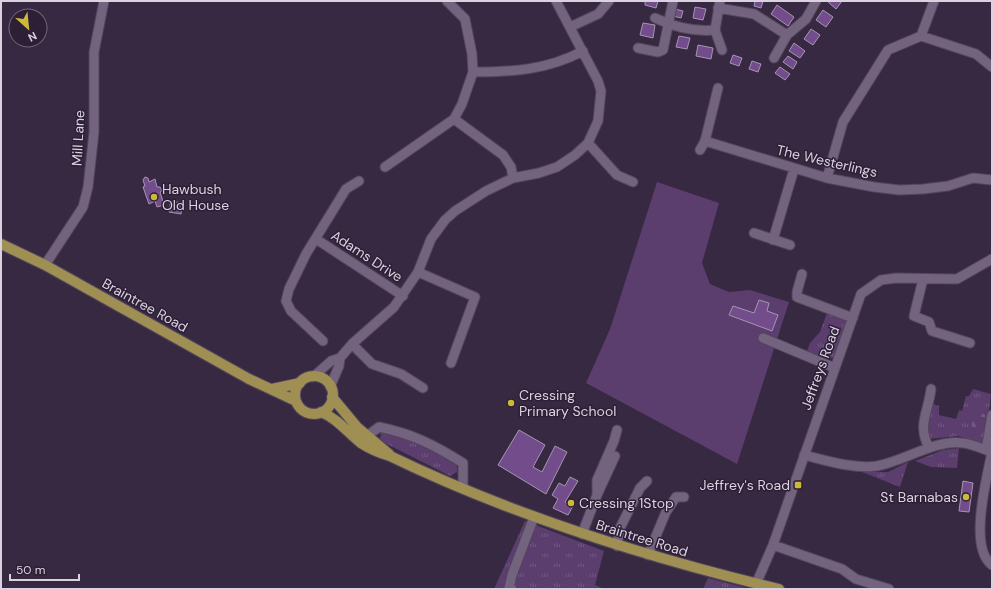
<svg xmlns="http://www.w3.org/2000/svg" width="993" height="590" font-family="'DM Sans',sans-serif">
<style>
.grass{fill:url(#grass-tufts)}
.forest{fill:url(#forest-firs)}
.park{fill:#5b3d6e}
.building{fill:#734c8b;stroke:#a695b2}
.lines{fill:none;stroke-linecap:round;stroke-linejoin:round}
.minor-casing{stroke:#53475b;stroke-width:11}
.major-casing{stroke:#53475b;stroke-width:12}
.minor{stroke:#73637e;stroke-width:9}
.major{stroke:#9f8f53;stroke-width:10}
.poi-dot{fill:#cbba39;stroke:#2d1f36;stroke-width:1.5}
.labels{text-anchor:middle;stroke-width:3;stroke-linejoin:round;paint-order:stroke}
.street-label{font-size:14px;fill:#dad1e1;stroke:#2d1f36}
.poi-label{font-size:14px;fill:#dad1e1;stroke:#2d1f36;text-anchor:start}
</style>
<defs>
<pattern id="grass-tufts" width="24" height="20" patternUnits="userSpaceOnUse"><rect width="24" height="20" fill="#5b3d6e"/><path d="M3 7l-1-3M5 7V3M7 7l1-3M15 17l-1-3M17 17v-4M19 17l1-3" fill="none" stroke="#725882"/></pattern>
<pattern id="forest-firs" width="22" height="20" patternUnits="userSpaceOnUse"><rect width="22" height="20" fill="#5b3d6e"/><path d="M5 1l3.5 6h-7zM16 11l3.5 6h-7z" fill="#725882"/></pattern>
</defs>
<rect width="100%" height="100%" fill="#372941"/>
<path class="grass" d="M827,313L848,320L837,353L834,357L827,360L807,351L810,343L820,332Z
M973,389L991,394L985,444L958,436L929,439L925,434L930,406L933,404L939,406V415L956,419L959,410L962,411L966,396H969Z
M382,433C410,439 434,449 457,466V472L450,476L379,440Z
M959,448L957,468L931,467L915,461L943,450Z
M908,462L900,487L862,472H888Z
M525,521L604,551L595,585L604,589H494Z
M708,578L750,589H703Z"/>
<path class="forest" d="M973,409H977L985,415L986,430L981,439H976L970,433L972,426L969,412Z"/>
<path class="park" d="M657,182L719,203L702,263L710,284L729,292L750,290L789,302L737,464L586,383L610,329Z"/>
<path class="building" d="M645,1H658L656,8L645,5Z
M755,1H763L761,8L754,6Z
M827,1H842L836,9Z
M777,5L794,17L788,26L771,14Z
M695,7L706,9L703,20L693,18Z
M675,9L683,11L681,18L673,16Z
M823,10L833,17L826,27L816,20Z
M643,23L655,25L653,38L640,35Z
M811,29L820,35L813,45L804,39Z
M679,36L690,38L687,49L676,47Z
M794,43L805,51L800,58L789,51Z
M698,45L713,48L711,59L696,56Z
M733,55L742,58L739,66L730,63Z
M788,56L797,62L793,69L783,62Z
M752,61L761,64L758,72L749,69Z
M780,67L790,74L785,80L775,73Z
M145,177L148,178L149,182L155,179L157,187H160L162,191L160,192L164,205L157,207L155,201L149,204L143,187L145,186L143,180Z
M170,201L183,203L181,214L169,212Z
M759,300L769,303L767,311L778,315L772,331L729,315L733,306L754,313Z
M519,430L545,445L533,467L542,472L555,446L567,452L546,494L498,465Z
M570,477L578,481L565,502L573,506L568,515L553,508L558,499L552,495L559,483L565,486Z
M963,481L973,483L969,512L959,511Z"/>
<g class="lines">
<defs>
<path id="minor" d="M720,1L715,30L722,50
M718,8L754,14L787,35
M655,18C674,27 693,32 715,30
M570,27L598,14L609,1
M921,36L934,1
M638,48L658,52L663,50L673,1
M774,58L787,35L806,19L816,1
M473,72C513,72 547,70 583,51
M454,119L503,155L511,167L513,178
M705,141L827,178L874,187L899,190L923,189L948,186L973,178L992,180
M588,143L617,175L633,182
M700,150L705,141L718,88
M385,167L454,119L462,104L473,72L472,54L465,19L447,1
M827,178L843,122L888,50L921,36L976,54L992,67
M754,233L790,245
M316,239L403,296
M773,240L794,169
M45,265L83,207L88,187L94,132V52L104,1
M418,272L475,297L451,363
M802,274L797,292V297L853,318
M923,279L914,316L929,322L932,331L970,343
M763,338L835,368
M323,341L291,311L286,301L289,289L306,254L346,189L359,181
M352,344L372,364L401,374L423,388
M313,377L331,361L340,358L352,344L394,307L418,272L431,239L445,220L455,211L486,191L513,178L539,173L557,167L575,155L588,143L598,121L601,91L598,81L556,1
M330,387L339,366L340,358
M367,436L379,427C413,434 434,445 463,463V489
M929,448C917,424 928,414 931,389
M986,450L992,415
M992,452C987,477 968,548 992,565
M804,455C828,461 853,469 877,466C905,461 935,439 963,443C972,444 983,449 992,452
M597,495L615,456
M582,534L597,495V480L614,441L617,430
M773,545L842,569L856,579L889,589
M617,546L620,528L640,488L647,481
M648,555L666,512L676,497H684
M756,584L773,545L861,294L881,280L896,278L957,279L992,259
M512,589L509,588L512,575L534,517"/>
<path id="major" d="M1,244L45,265L249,379L296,401
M295 395a19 19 0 1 1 38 0a19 19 0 1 1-38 0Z
M272,389L300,383
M332,397L357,427L389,454
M321,412C338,419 347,432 361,443C370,449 380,453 390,456C514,516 645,557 779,589"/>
</defs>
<use href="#minor" class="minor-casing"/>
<use href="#major" class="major-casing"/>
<use href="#minor" class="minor"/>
<use href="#major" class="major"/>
</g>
<g class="poi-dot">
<circle cx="154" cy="197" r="4"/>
<circle cx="511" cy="403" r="4"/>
<rect x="794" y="481" width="8" height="8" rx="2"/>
<circle cx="966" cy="497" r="4"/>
<circle cx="571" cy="503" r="4"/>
</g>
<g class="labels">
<g class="street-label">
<text transform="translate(78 138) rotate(-87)" y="5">Mill Lane</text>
<text transform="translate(827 161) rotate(13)" y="5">The Westerlings</text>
<text transform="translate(367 256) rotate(33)" y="5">Adams Drive</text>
<text transform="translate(145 305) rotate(29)" y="5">Braintree Road</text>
<text transform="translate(820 368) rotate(-70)" y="5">Jeffreys Road</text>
<text transform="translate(642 538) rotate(17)" y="5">Braintree Road</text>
</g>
<g class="poi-label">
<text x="162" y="194">Hawbush<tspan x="162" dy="16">Old House</tspan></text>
<text x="519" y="400">Cressing<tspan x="519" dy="16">Primary School</tspan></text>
<text x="790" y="490" text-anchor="end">Jeffrey's Road</text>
<text x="958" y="502" text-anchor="end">St Barnabas</text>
<text x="579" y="508">Cressing 1Stop</text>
</g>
</g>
<rect width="993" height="590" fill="none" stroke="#dad1e1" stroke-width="4"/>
<g transform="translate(28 28) rotate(153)"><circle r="19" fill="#2d1f36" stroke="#72667a"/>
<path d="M0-3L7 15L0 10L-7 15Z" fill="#cbba39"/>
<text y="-6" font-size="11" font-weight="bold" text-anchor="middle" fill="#dad1e1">N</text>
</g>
<path d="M10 574v6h69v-6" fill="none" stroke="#dad1e1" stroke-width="2"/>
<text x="16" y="574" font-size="12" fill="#dad1e1" stroke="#2d1f36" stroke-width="3" paint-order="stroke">50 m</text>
</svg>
